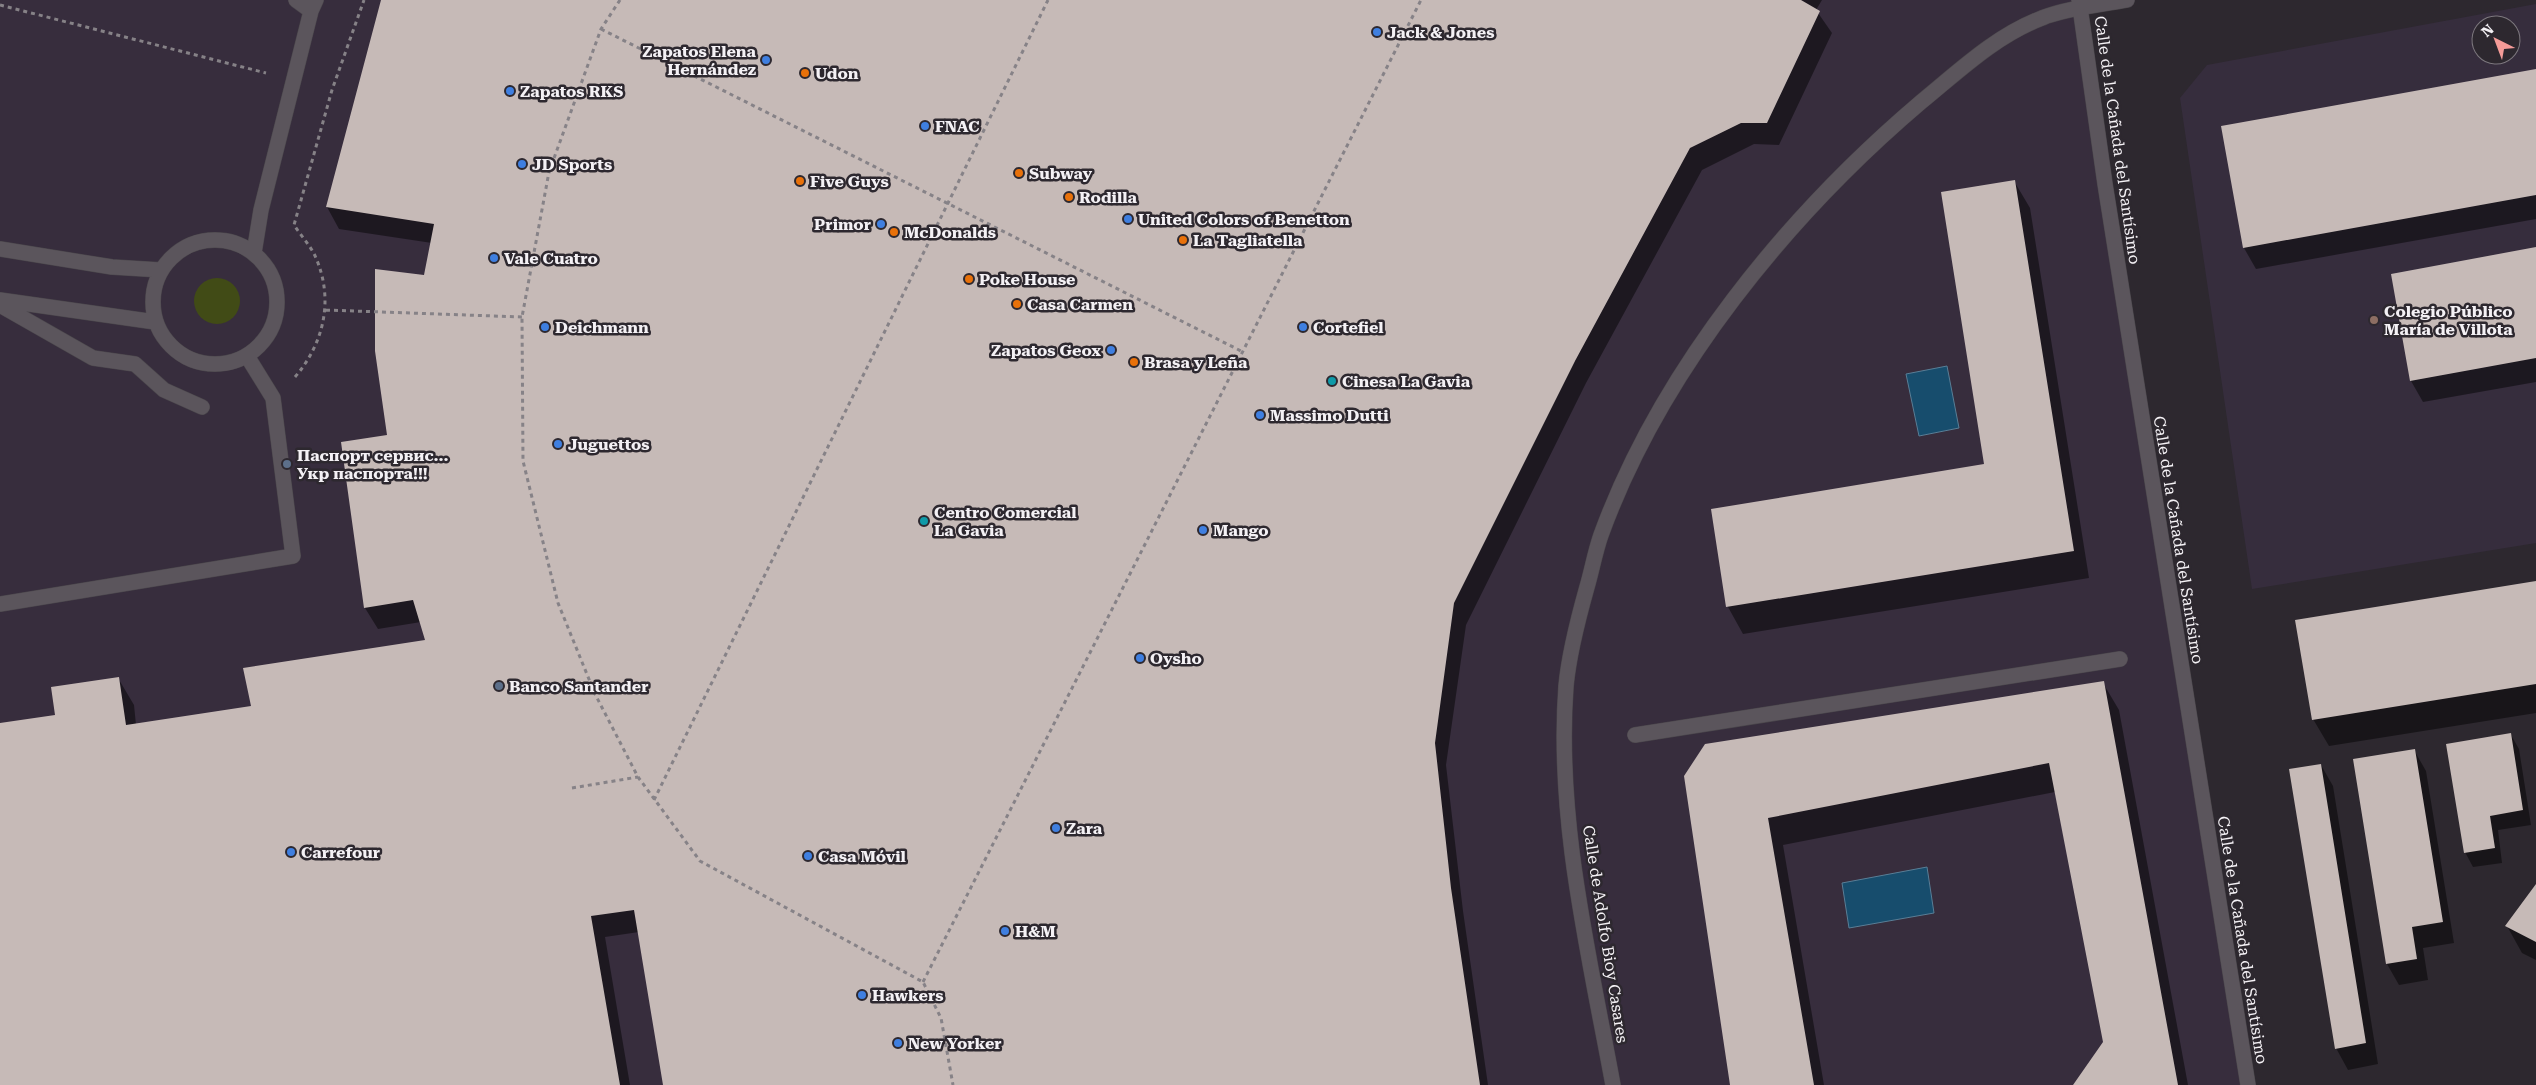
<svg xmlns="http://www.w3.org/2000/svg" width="2536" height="1085" font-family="'Roboto Serif',serif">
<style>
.commercial{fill:#372d3d}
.education{fill:#362d3d;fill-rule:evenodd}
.green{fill:#414b16}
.water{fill:#174d6d;stroke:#597e96}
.shadow{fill:#0007}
.building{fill:#c6bab7}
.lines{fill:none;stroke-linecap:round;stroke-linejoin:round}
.lane-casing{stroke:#4b474c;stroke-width:16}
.street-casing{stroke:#4b474c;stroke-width:16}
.path{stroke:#868287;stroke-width:3;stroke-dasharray:4 4;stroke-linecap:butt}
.lane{stroke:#5b555c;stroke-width:15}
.street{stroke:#5b555c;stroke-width:15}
.shop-dot{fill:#3f7fe0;stroke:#2d282f;stroke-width:2}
.food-dot{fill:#e8710a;stroke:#2d282f;stroke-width:2}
.education-dot{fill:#8d6e63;stroke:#2d282f;stroke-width:2}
.culture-dot{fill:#0f9aa8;stroke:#2d282f;stroke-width:2}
.service-dot{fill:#5c6f8a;stroke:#2d282f;stroke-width:2}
.labels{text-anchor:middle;stroke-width:5;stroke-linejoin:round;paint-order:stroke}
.poi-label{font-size:16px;font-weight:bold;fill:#f4f1f5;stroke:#2d282f;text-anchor:start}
.street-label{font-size:16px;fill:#f4f1f5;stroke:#2d282f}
</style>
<rect width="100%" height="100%" fill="#2d282f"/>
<path class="commercial" d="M0,0H2079L2248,1085H0Z"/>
<path class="education" d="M2536,4V543L2252,589L2180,98L2207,65ZM2481,25H2511V55H2481Z"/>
<path class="green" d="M194 301a23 23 0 1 1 46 0a23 23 0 1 1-46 0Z"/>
<path class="water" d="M1947,366L1959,428L1919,436L1906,374Z
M1927,867L1934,913L1849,928L1842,883Z"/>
<path class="shadow" d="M382,0H1822L1816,10L1832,33L1779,145L1754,144L1702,170L1586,383L1466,625L1446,765L1463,911L1488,1085H664L639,932L605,937L630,1085H0V725L57,716L118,678L134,705L136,725L252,707L426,641L421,622L378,629L365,608L342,443L388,436L432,243L339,229L327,207Z
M2536,70V219L2256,269L2244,248Z
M2014,181L2030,208L2089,578L1743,634L1728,607L1713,510L1985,465Z
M2536,248V382L2423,402L2411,381L2392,275Z
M2536,582V713L2329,746L2313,719Z
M2103,683L2119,710L2188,1085H2075L2105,1042L2055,792L1783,845L1824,1085H1731L1685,776Z
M2511,735L2519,749L2531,825L2498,830L2502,863L2473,867L2465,852Z
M2414,750L2426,771L2454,943L2423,948L2428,980L2399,985L2387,964Z
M2321,765L2333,786L2378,1064L2348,1070L2336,1048Z
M2536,886V960L2522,953L2507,926Z"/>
<path class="building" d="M381,0H1801L1820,11L1767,123H1741L1690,148L1575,361L1454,603L1435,743L1451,888L1480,1085H663L634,910L591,916L620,1085H0V723L55,715L51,687L119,677L126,725L251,706L243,668L425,640L413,600L364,608L341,442L387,435L375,351V269L424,275L434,224L326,207Z
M2536,69V195L2243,248L2221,126Z
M2015,180L2074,551L1726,607L1711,509L1984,464L1941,192Z
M2536,247V358L2410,381L2391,274Z
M2536,581V684L2312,720L2295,620Z
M2104,681L2178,1085H2073L2103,1042L2049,763L1768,818L1814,1085H1730L1684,776L1705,744Z
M2511,733L2523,810L2490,816L2495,848L2464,853L2446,744Z
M2415,749L2443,922L2412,927L2417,959L2386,964L2353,759Z
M2321,764L2366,1043L2335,1049L2289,769Z
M2536,884V942L2505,926Z"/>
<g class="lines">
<defs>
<path id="lane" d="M296,0L311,11
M153 302a62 62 0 1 1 124 0a62 62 0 1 1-124 0Z
M0,249L112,267L161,270
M254,253L261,210L311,11L316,0
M0,300L155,322
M0,305L93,358L135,364L164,390L202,407
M0,604L293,556L273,398L247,356"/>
<path id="street" d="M2079,0L2105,184L2248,1085
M1635,735L2120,659
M1613,1085C1589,954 1556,820 1566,686C1569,653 1578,619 1587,587C1592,570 1595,552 1601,535C1661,370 1788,215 1921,102C1959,71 1995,36 2042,18C2066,8 2101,5 2127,0"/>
</defs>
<use href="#lane" class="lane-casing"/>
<use href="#street" class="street-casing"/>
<path class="path" d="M620,0L601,29L549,172L522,317L523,461L558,603L595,694L638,777L700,861L923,982L941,1018L953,1085
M0,5L266,73
M601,29L1243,352
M326,310L522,317
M295,377C324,343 334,300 316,258C311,246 301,236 294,225L332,90L364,0
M572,788L638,777
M654,800L1048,0
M923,982L1421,0"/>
<use href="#lane" class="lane"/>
<use href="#street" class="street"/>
</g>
<g class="shop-dot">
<circle cx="1377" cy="32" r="5"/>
<circle cx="766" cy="60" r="5"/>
<circle cx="510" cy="91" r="5"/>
<circle cx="925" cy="126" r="5"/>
<circle cx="522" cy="164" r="5"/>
<circle cx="1128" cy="219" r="5"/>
<circle cx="881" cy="224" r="5"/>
<circle cx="494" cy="258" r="5"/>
<circle cx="545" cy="327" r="5"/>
<circle cx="1303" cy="327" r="5"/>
<circle cx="1111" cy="350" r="5"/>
<circle cx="1260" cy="415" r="5"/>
<circle cx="558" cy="444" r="5"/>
<circle cx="1203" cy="530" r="5"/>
<circle cx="1140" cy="658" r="5"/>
<circle cx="1056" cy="828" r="5"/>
<circle cx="291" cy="852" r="5"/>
<circle cx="808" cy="856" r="5"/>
<circle cx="1005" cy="931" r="5"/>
<circle cx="862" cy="995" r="5"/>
<circle cx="898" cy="1043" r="5"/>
</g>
<g class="food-dot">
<circle cx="805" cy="73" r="5"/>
<circle cx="1019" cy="173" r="5"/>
<circle cx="800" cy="181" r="5"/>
<circle cx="1069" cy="197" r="5"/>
<circle cx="894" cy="232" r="5"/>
<circle cx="1183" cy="240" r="5"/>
<circle cx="969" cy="279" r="5"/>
<circle cx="1017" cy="304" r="5"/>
<circle cx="1134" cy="362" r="5"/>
</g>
<circle class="education-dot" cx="2374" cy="320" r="5"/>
<g class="culture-dot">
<circle cx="1332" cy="381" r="5"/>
<circle cx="924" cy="521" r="5"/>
</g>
<g class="service-dot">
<circle cx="287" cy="464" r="5"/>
<circle cx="499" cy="686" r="5"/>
</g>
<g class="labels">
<g class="poi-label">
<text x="1387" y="38">Jack &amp; Jones</text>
<text x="756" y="57" text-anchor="end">Zapatos Elena<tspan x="756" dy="18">Hernández</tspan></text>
<text x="815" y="79">Udon</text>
<text x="520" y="97">Zapatos RKS</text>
<text x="935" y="132">FNAC</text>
<text x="532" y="170">JD Sports</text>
<text x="1029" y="179">Subway</text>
<text x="810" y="187">Five Guys</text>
<text x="1079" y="203">Rodilla</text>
<text x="1138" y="225">United Colors of Benetton</text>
<text x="871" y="230" text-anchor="end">Primor</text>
<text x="904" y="238">McDonalds</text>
<text x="1193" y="246">La Tagliatella</text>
<text x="504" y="264">Vale Cuatro</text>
<text x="979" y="285">Poke House</text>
<text x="1027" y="310">Casa Carmen</text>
<text x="2384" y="317">Colegio Público<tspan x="2384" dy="18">María de Villota</tspan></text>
<text x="555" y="333">Deichmann</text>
<text x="1313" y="333">Cortefiel</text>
<text x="1101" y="356" text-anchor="end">Zapatos Geox</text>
<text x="1144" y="368">Brasa y Leña</text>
<text x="1342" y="387">Cinesa La Gavia</text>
<text x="1270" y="421">Massimo Dutti</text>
<text x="568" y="450">Juguettos</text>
<text x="297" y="461">Паспорт сервис...<tspan x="297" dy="18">Укр паспорта!!!</tspan></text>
<text x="934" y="518">Centro Comercial<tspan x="934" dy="18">La Gavia</tspan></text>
<text x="1213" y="536">Mango</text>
<text x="1150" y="664">Oysho</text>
<text x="509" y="692">Banco Santander</text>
<text x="1066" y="834">Zara</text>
<text x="301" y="858">Carrefour</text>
<text x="818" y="862">Casa Móvil</text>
<text x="1015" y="937">H&amp;M</text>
<text x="872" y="1001">Hawkers</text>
<text x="908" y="1049">New Yorker</text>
</g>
<g class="street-label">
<text transform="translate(2118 140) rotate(82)" y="6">Calle de la Cañada del Santísimo</text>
<text transform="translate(2179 540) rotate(81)" y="6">Calle de la Cañada del Santísimo</text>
<text transform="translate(1606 934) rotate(81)" y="6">Calle de Adolfo Bioy Casares</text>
<text transform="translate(2243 940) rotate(81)" y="6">Calle de la Cañada del Santísimo</text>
</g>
</g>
<g transform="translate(2496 40) rotate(318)"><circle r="24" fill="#2d282f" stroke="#7d787e"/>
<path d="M0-4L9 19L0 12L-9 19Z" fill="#f59b98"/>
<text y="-8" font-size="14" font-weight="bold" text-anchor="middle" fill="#f4f1f5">N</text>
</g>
</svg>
